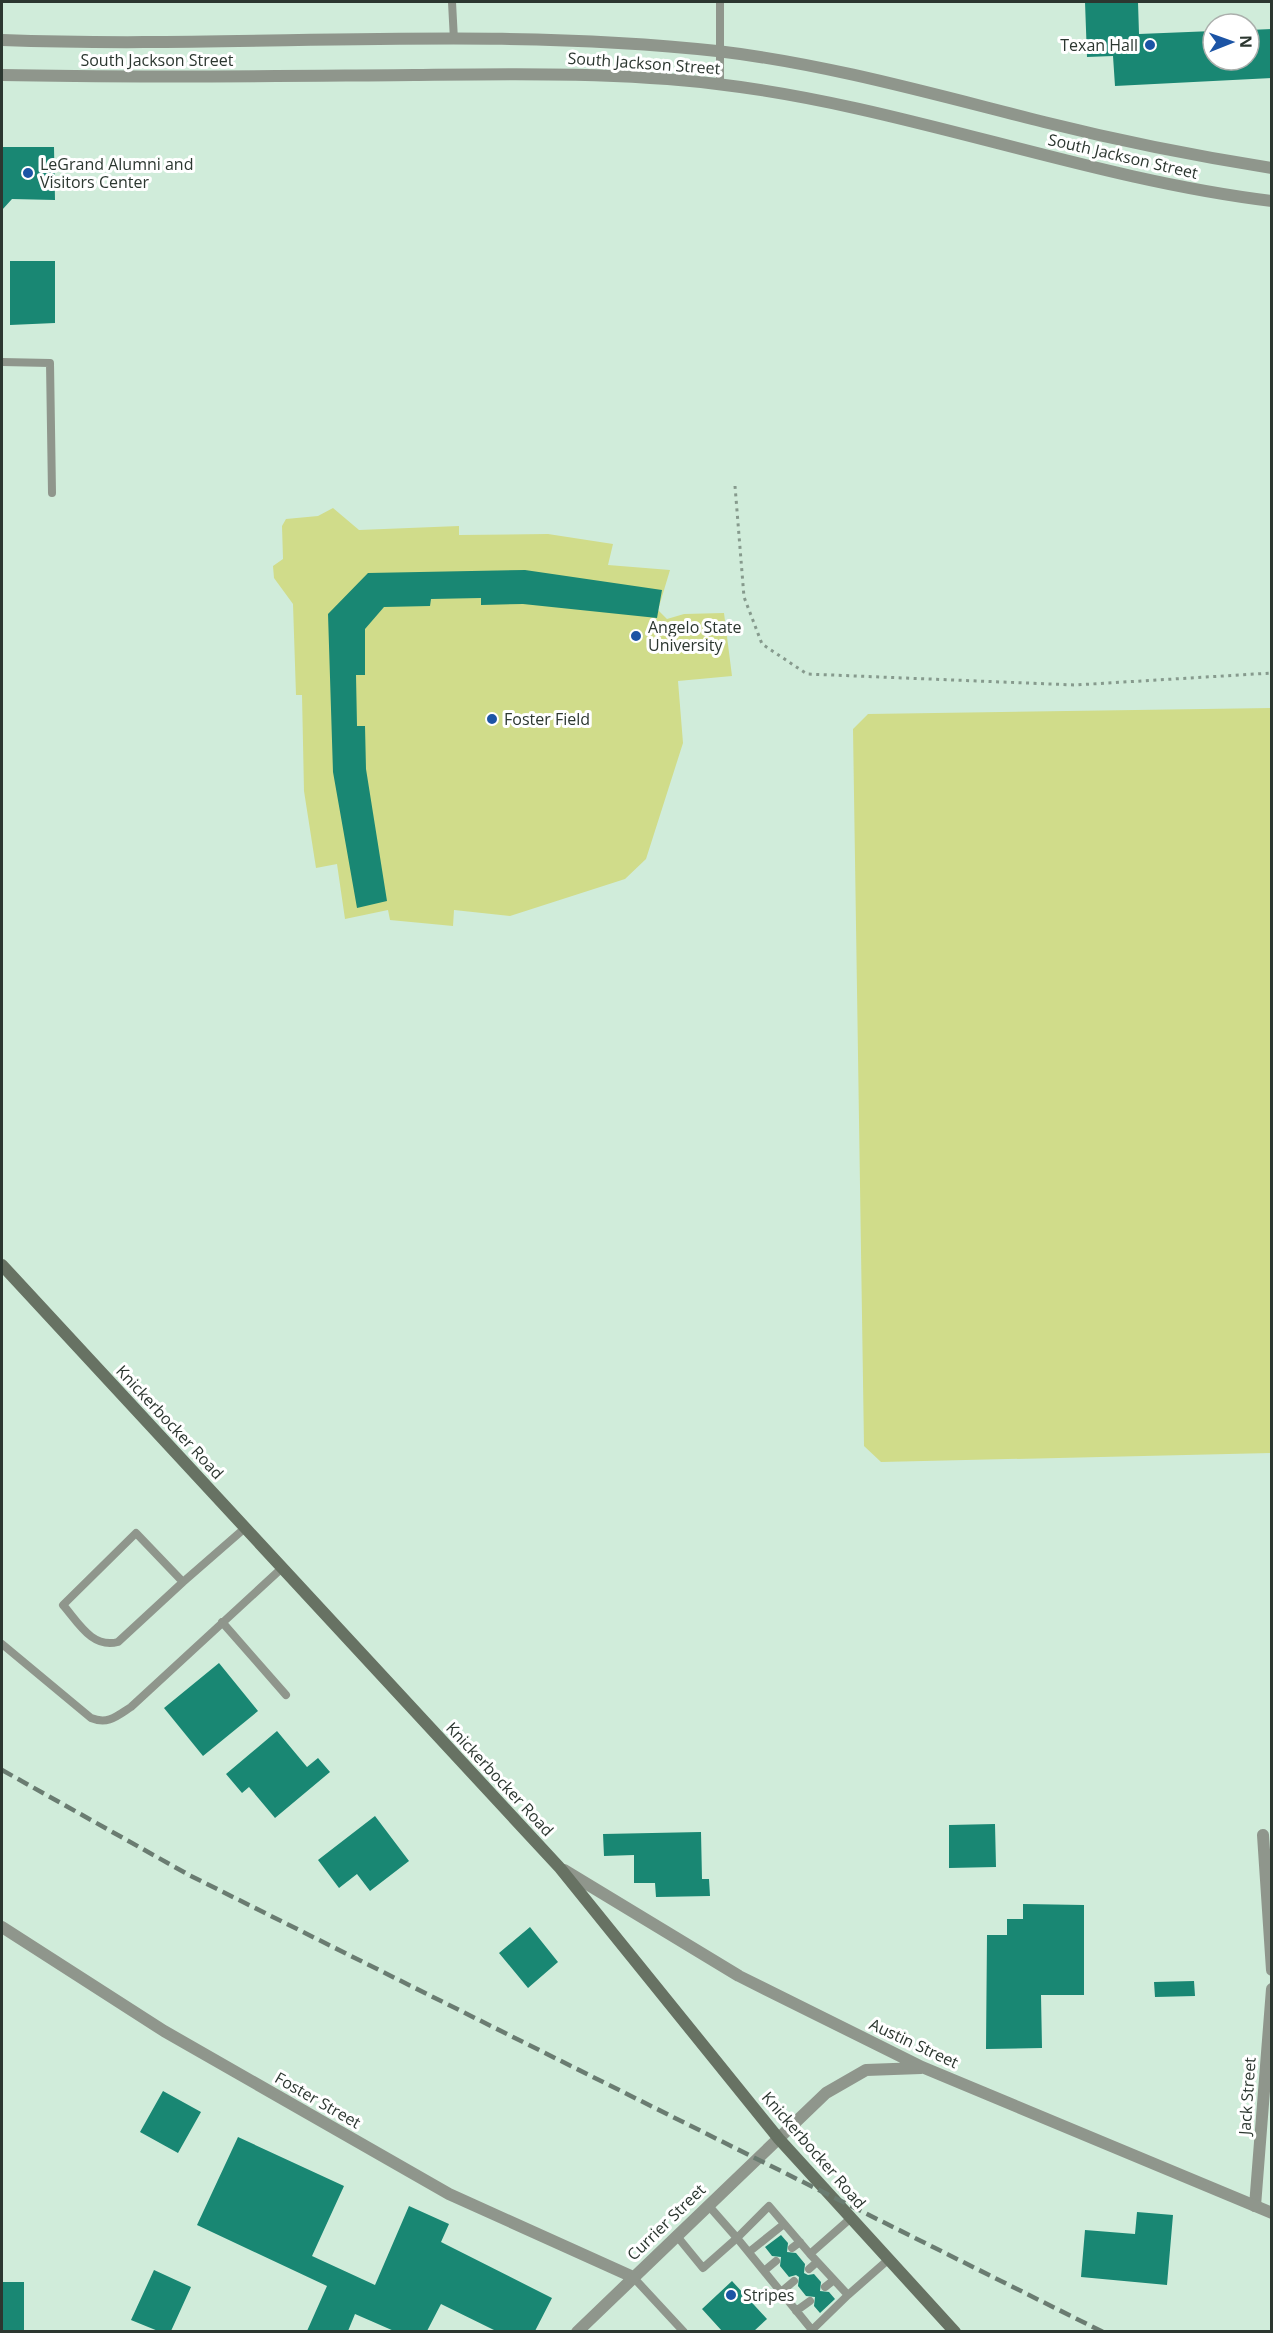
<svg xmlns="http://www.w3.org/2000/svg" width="1273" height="2333" font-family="'Open Sans',sans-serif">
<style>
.green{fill:#d0dc8a}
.building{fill:#198773}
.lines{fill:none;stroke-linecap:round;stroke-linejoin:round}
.path{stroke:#869a8d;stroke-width:3;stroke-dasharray:3 4.5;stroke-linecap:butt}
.service{stroke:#8f968c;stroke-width:8}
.minor{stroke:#8f968c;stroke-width:12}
.tertiary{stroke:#8f968c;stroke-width:12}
.secondary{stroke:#677263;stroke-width:12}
.rail{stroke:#6a7c71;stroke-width:4.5;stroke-dasharray:12 6;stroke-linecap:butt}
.poi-dot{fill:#1c54a5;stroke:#fff;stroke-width:2}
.labels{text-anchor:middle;stroke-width:6;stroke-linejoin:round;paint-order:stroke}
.poi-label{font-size:16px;fill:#2c3730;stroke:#fff;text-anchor:start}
.street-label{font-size:16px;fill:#2c3730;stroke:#fff}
</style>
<rect width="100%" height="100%" fill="#d0ecda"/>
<path class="green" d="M333,508L359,530L459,526V535L548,534L613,544L608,565L670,570L658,610L667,619L684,614L724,613L732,676L678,681L683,743L646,859L625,879L510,916L454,910L453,926L390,920L388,910L345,919L337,864L316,868L304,791L302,695H296L293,604L274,578L273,566L283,559L282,526L286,519L318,516Z
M1271,708V1453L881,1462L864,1446L853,729L868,714Z"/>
<path class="building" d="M1085,2H1138L1139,34L1213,31V60H1249V30L1272,29V78L1115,86L1113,56L1087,57Z
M2,147H54L55,200L12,199L2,210Z
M10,261H55V323L10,325Z
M525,570L662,590L657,618L523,604L481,605V598L431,599L430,606L384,607L365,629V675H356L357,726H365L366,769L387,901L357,908L333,772L328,614L368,573Z
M219,1663L258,1711L203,1756L164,1708Z
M277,1731L307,1767L318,1758L330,1772L275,1818L249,1787L242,1793L226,1774Z
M375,1816L409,1861L370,1891L357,1874L339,1888L318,1860Z
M995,1824L996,1867L949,1868V1825Z
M701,1832L702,1879H709L710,1896L656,1897L655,1883H634V1855L604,1856L603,1834Z
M1023,1904L1084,1905V1995H1041L1042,2048L986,2049L987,1935H1007V1919H1023Z
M530,1927L558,1962L528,1988L499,1953Z
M1194,1981L1195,1996L1155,1997L1154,1982Z
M163,2091L201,2112L178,2153L140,2132Z
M238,2137L344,2186L312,2256L375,2285L409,2206L449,2224L441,2242L552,2298L535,2331H496L441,2304L427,2331H394L355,2314L348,2331H307L327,2286L197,2225Z
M1137,2212L1173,2215L1167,2285L1081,2277L1085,2230L1135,2234Z
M781,2235L788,2243L787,2252L796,2253L805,2264L804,2273L808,2275L814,2274L821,2282L820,2291L829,2292L835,2299L820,2313L814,2306L815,2297L806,2296L798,2286L799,2277L796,2275L789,2277L780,2266L781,2257L772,2256L765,2247Z
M154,2270L191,2287L171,2331H158L131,2320Z
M732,2281L767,2319L754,2331H722L702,2309Z
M2,2282H24V2331H2Z"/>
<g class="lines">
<path class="path" d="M735,486L744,597L762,644L807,674L1075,685L1272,673"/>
<path class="service" d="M452,2L454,40
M720,2V84
M2,362L50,363L52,493
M183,1582L118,1642C92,1649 78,1622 63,1605L136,1533L183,1582L245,1528
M222,1622L286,1695
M2,1644L91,1718C108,1725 117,1716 131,1707L282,1568
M708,2205L737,2238L769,2206L810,2254
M851,2218L810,2254L848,2295L889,2259
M676,2235L703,2268L737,2238L812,2330L848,2295
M792,2248L800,2242
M749,2252L784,2224
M809,2269L817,2262
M764,2271L776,2261
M633,2277L684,2332
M825,2287L834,2280
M781,2292L794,2281
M796,2311L810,2301"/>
<path class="minor" d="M1263,1835L1272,1970
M1255,2206L1272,1989"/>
<path class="tertiary" d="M2,40C239,49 480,25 717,51C828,64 936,95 1044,122C1120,141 1195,156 1272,168
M2,75C139,78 277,76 414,75C515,74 616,72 717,84C905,106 1083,178 1272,201
M564,1870L739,1976L922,2067L1272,2213
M2,1927L164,2031L449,2194L633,2277
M577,2332L826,2093L866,2070L921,2068"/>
<path class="secondary" d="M2,1265L560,1868L779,2139L955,2332"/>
<path class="rail" d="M2,1770L189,1875L1103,2332"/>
</g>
<g class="poi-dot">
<circle cx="1150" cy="45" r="6"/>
<circle cx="28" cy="173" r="6"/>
<circle cx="636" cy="636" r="6"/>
<circle cx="492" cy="719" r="6"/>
<circle cx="731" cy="2295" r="6"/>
</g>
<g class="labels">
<g class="poi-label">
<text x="1138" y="51" text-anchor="end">Texan Hall</text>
<text x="40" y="170">LeGrand Alumni and<tspan x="40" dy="18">Visitors Center</tspan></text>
<text x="648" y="633">Angelo State<tspan x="648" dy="18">University</tspan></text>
<text x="504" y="725">Foster Field</text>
<text x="743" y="2301">Stripes</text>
</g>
<g class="street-label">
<text x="157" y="66">South Jackson Street</text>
<text transform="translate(644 63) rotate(4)" y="6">South Jackson Street</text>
<text transform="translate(1123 156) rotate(13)" y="6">South Jackson Street</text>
<text transform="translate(170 1422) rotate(47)" y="6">Knickerbocker Road</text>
<text transform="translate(500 1779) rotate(47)" y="6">Knickerbocker Road</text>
<text transform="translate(914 2043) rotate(25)" y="6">Austin Street</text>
<text transform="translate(1247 2096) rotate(-86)" y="6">Jack Street</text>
<text transform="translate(318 2100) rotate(30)" y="6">Foster Street</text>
<text transform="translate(814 2150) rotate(49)" y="6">Knickerbocker Road</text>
<text transform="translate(666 2222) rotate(-44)" y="6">Currier Street</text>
</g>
</g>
<rect width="1273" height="2333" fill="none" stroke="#2c3730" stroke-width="6"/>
<g transform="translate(1231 42) rotate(89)"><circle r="28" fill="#ffffff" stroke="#abafac" stroke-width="1.5"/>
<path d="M0-4.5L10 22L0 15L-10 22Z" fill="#1c54a5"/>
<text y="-9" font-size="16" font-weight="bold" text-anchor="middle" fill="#2c3730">N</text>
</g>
</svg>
